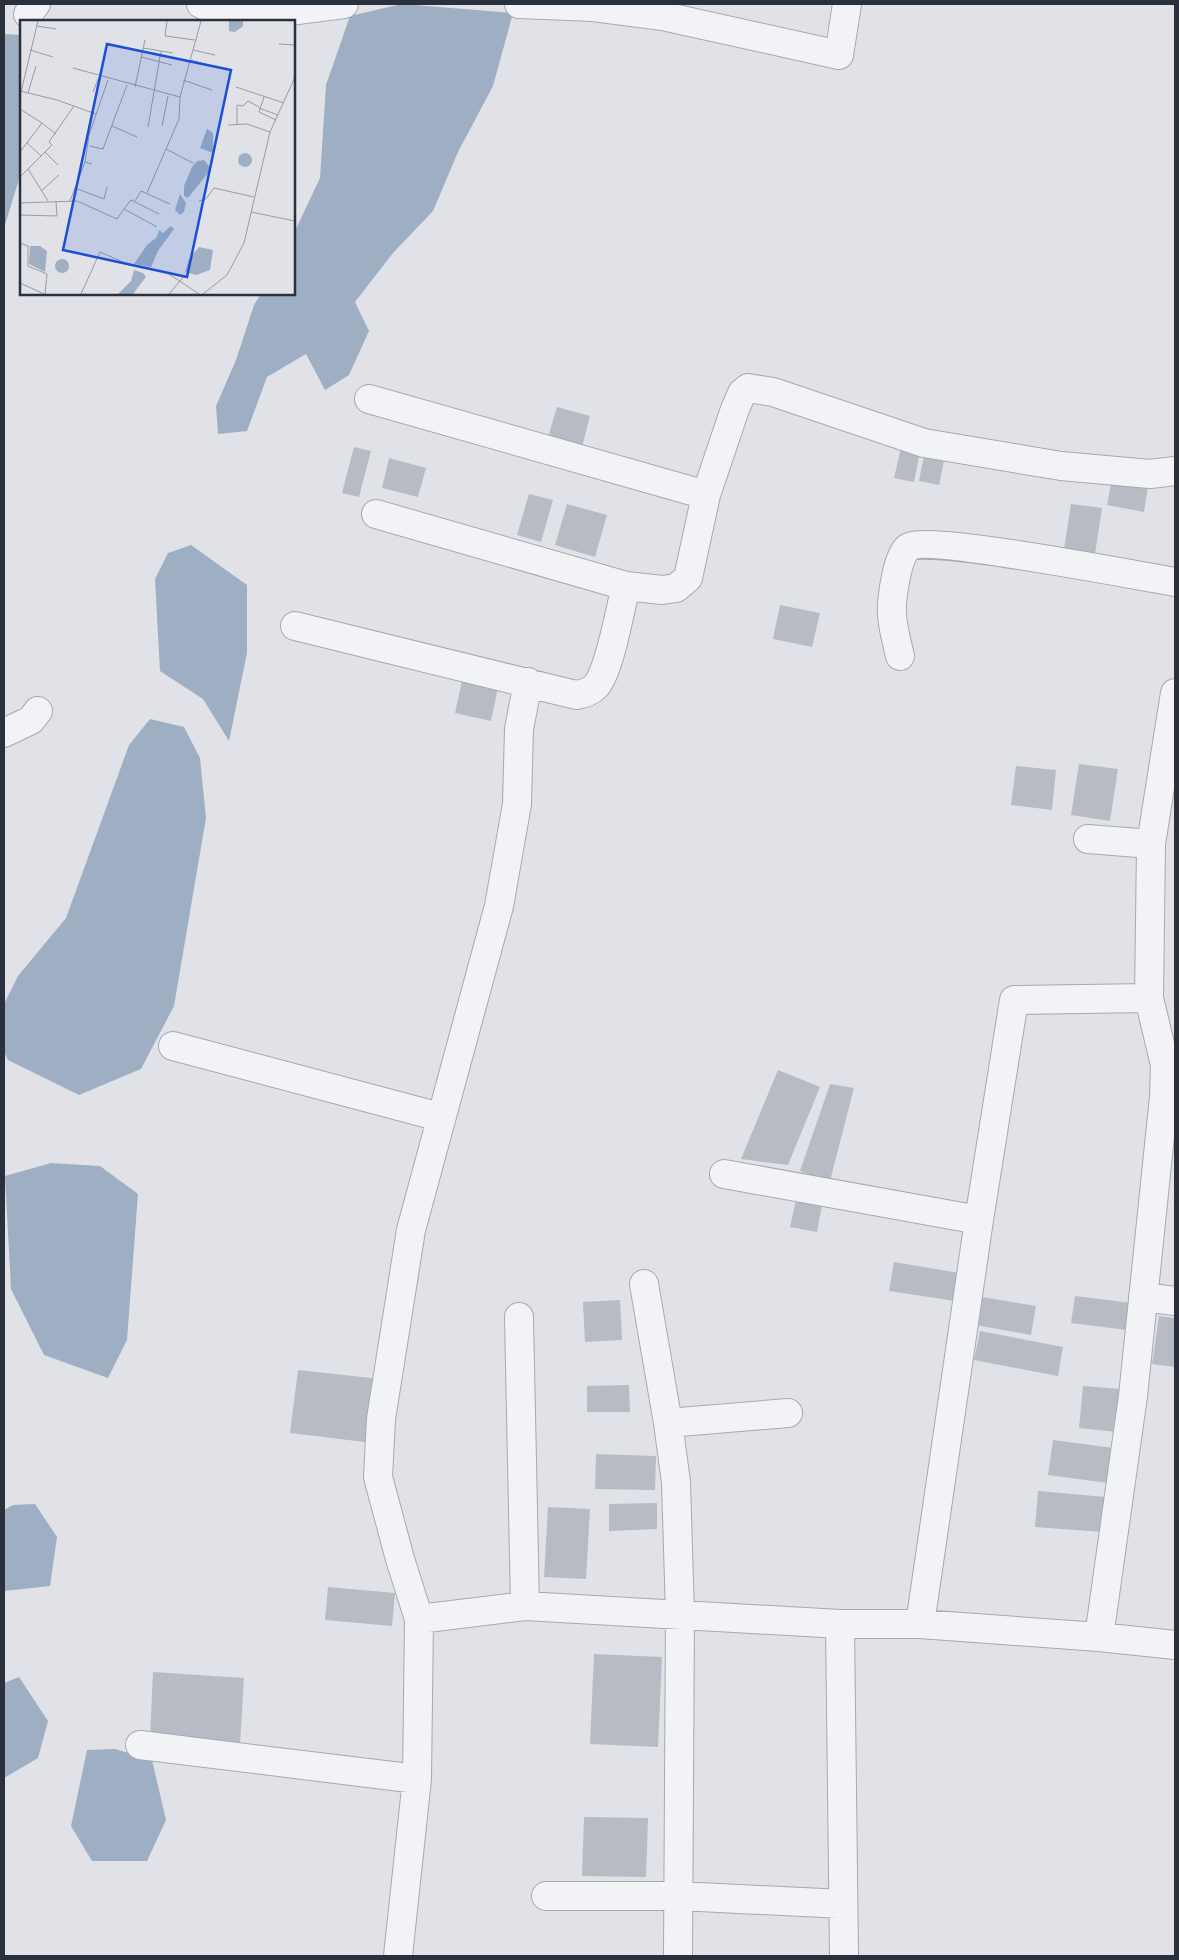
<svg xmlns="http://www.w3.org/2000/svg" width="1179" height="1960" font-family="Montserrat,sans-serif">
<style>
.water{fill:#9eafc3}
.building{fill:#b7bbc3}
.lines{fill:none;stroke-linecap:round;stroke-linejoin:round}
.minor-casing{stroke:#a6a9b0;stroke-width:30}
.minor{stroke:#f2f3f6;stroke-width:28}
.inset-road{fill:none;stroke:#979ba3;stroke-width:1}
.view{fill:#1d4ed8;fill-opacity:0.15;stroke:#1d4ed8;stroke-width:2.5}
.inset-edge{fill:none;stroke:#2a303c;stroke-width:2.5}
</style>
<rect width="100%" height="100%" fill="#e0e2e7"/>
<path class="water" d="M402,4L513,13L493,86L458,152L433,211L393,253L355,302L369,331L349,375L325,390L306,354L267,377L247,431L218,434L216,406L236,360L254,305L261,294H294V233L320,178L326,85L350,16Z
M4,34L21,35V173L4,228Z
M191,545L247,585V653L229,741L203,699L160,671L155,579L168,553Z
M150,719L184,727L200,758L206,818L174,1006L141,1069L79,1095L8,1060L4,1052V1004L18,976L66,918L129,745Z
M51,1163L100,1166L138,1194L127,1340L108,1378L44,1355L11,1289L5,1176Z
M35,1504L57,1537L50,1586L4,1591V1510L13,1505Z
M19,1677L48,1721L38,1758L4,1778V1683Z
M115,1749L152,1760L166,1820L147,1861H92L71,1826L87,1750Z"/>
<path class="building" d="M557,407L590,416L582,447L548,437Z
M354,447L371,451L359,497L342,493Z
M901,448L920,452L914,482L894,478Z
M925,451L945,455L939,485L919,481Z
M389,458L426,468L418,497L382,488Z
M1113,474L1149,480L1144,512L1107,505Z
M529,494L553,500L541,542L517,535Z
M567,504L607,515L595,557L555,545Z
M1071,504L1102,508L1095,554L1064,549Z
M780,605L820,613L812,647L773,639Z
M463,676L499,683L491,721L455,713Z
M1079,764L1118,769L1110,821L1071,815Z
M1016,766L1056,770L1052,810L1011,805Z
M778,1070L820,1087L788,1165L741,1159Z
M830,1084L854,1088L830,1181L800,1171Z
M796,1200L822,1205L817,1232L790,1227Z
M894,1262L959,1273L955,1301L889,1291Z
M1075,1296L1131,1303L1127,1330L1071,1323Z
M982,1297L1036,1306L1031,1335L976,1325Z
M620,1300L622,1340L585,1342L583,1302Z
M1159,1316L1175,1318V1367L1152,1364Z
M980,1331L1063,1347L1058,1376L974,1360Z
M298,1370L380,1379L373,1443L290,1433Z
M629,1385L630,1412H587V1386Z
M1083,1386L1121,1389L1117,1432L1079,1428Z
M1053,1440L1113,1448L1108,1483L1048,1475Z
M596,1454L656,1456L655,1490L595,1489Z
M1038,1491L1105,1497L1102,1532L1035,1527Z
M657,1503V1529L609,1531V1504Z
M548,1507L590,1509L586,1579L544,1577Z
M328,1587L395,1593L392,1626L325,1620Z
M594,1654L662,1657L658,1747L590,1744Z
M153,1672L244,1678L240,1743L150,1738Z
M584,1817L648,1818L646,1877L582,1876Z"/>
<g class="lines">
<defs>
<path id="minor" d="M201,4L208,7L266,14L344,4
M519,4L593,7L663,16L839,55L847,4
M28,14L36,4
M369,399L706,495L735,409L742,393L748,388L773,392L924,443L1061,466L1150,474L1175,471
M376,514L626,586L662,590L676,588L688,578L706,495
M295,626L576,695C584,694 590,692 596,686C610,670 620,609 626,586
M900,656C897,643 893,629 892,615C891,602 897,553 909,547C928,535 1139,576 1175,582
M4,733L31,720L38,711
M1088,839L1151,844L1175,693
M173,1046L440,1117
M724,1174L979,1220
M644,1284L668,1423L676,1482L680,1614L678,1956
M1143,1297L1175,1301
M519,1317L525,1606
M668,1423L788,1413
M419,1619L525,1606L840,1624H920L1099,1637L1175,1645
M840,1624L844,1956
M920,1624L979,1220L1014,1000L1149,998
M1099,1637L1133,1396L1164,1097L1165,1065L1149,998L1151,844
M140,1745L417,1779
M546,1896H679L843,1904
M398,1956L417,1779L419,1619L400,1559L378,1477L381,1419L411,1230L499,906L517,804L519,729L528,682"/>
</defs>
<use href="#minor" class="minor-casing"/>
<use href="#minor" class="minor"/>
</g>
<g transform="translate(20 20)">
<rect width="275" height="275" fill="#e0e2e7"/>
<path d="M209,1H223V6L215,12L209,11ZM187,109L193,113V133L180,128ZM218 140a7 7 0 1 1 14 0a7 7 0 1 1-14 0ZM184,140L191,149L168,178L164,176V166L172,147L177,141ZM160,174L166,183L164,192L160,195L155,190ZM151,206L154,209L138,231L131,247L114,244L127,225L137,217L139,210L143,213ZM10,226H20L27,231L25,252L9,244ZM179,227L193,230L190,250L176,255L165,252L169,239ZM35 246a7 7 0 1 1 14 0a7 7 0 1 1-14 0ZM114,250L123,253L126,257L122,262L113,274H98L111,261Z" fill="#9eafc3"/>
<path class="inset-road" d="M147,1L145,16L175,20M17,6L36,9M259,24L275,25M123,28L153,33M10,30L33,37M173,30L195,35M121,37L152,45M170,40L188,45M53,48L160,77M163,60L192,70M115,67L125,20M216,67L264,83M0,71L37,80L76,94M1,72L18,1M73,72L79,57M8,73L16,46M244,77L239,92L256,100M239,88L258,95M0,89L22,103L0,132M22,103L36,114M217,104V85L223,86L228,81L239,87M208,105L227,104L250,112M92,106L117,117M142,106L148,76M128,107L141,31M7,123L21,136M69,126L83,129L107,65M146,129L173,143M25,132L38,145M65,142L69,115L88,60M8,149L28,181M0,157L32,125L29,122L54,86M55,168L84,179L87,167M21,171L39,155M127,173L159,99L160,77L181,1M50,181L65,142L72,144M115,181L121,171L150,184M179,181L186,179L194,168L234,177M0,183L57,181L97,199L104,189L137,207M104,189L111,180L139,194M231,192L275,201M0,195L37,196L36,181M0,223L8,226V246L27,254L25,274M0,263L24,274M61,274L80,232L105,243L146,252L179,274M149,274L165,255M183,274L207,255L224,223L250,112L275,57"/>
<path class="view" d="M87,24L211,50L167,257L43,230Z"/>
<rect width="275" height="275" class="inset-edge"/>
</g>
<rect width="1179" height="1960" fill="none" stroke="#2a303c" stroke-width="10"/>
</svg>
